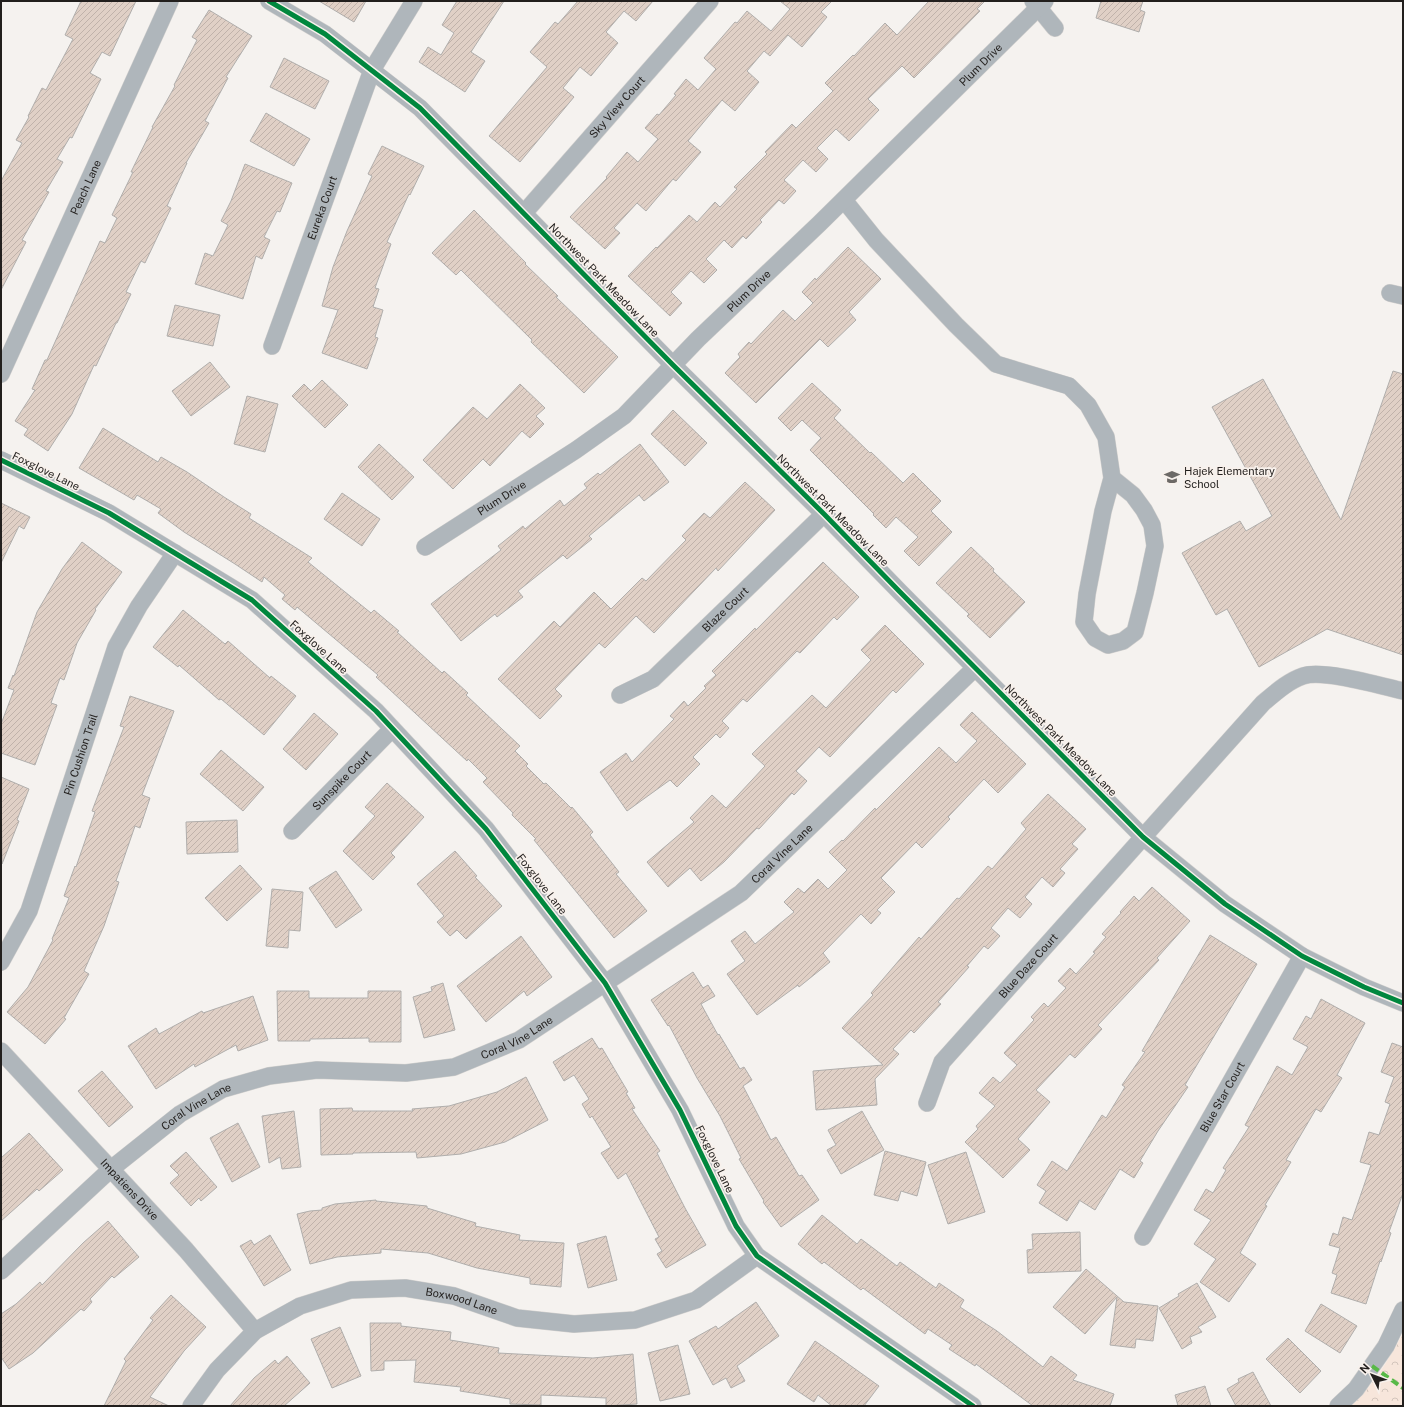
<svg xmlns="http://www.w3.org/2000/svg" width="1404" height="1407" font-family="'Public Sans',sans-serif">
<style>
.park{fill:url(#park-crowns)}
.building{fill:url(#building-hatch);stroke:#b0aeac}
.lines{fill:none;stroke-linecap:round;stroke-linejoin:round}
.minor-casing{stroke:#d2d0ce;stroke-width:18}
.minor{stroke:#afb6bb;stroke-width:17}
.quiet{stroke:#58b947;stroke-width:4;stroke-dasharray:8 4;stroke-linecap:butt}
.cycleway-casing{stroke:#f8f1ec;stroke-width:8}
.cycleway{stroke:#00873e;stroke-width:5}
.labels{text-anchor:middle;stroke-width:3.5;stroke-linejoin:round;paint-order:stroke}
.street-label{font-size:11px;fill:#221f1d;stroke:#f8f1ec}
.poi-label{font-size:11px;fill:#221f1d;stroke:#f8f1ec;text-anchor:start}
</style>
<defs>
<pattern id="park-crowns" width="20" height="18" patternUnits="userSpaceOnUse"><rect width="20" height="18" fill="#f7e6db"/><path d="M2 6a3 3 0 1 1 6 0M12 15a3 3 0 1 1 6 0" fill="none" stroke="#d3c5bc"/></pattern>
<pattern id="building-hatch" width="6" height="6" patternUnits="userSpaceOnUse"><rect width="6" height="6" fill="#e0d0c6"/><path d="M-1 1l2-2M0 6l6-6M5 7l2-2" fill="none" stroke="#c0b2aa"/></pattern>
</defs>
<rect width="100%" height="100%" fill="#f5f2ef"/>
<path class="park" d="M1403,1333V1406H1351C1373,1386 1389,1359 1403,1333Z"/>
<path class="building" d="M81,1H136L110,56L102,52L90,73L101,79L72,138L70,137L57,159L63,162L46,191L49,192L22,240L26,242L1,290V181L22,143L16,140L29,117L28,116L42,88L46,90L73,39L65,35Z
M319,1H366L354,22Z
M457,1H504L471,52L485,61L465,92L419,62L428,47L441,55L454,33L442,25Z
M578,1H653L636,21L624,11L606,32L618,43L591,76L580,67L563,88L574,97L520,162L489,136L547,67L530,52L555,22L558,24Z
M780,1H832L821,12L827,17L802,47L788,35L770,56L764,51L747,71L759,82L735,111L722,100L688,141L701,152L676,181L673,179L646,211L637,203L614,228L620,233L605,249L570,217L607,178L606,177L627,152L638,162L658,139L645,128L657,114L659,115L676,95L674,94L686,79L698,90L716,69L704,58L735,22L737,23L747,11L771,31L790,9Z
M929,1H985L977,9L980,11L914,78L902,66L868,99L879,110L849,141L836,129L817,148L828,159L816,172L803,160L784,180L796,191L784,204L779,200L760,220L762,222L746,239L743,236L732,248L724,240L706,259L717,270L704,283L691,271L671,292L682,303L670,316L628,276L656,247L657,248L689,215L697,222L715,202L720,207L737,189L734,187L767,154L765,152L792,124L796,128L833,91L825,83L853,55L854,56L885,23L897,35Z
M1101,1H1143L1140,10L1145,12L1139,32L1096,18Z
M209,10L252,36L226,77L228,78L205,121L209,123L186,163H187L167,206L171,208L145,263L141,261L126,292L131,294L117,323H116L96,366L94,365L72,414L48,451L24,435L28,429L15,421L35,390L32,389L45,360H47L100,241L105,243L117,218L112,215L133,172H131L153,127H152L175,86L174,85L197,40L192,37Z
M284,58L329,81L315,109L270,87Z
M266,113L310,139L294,166L250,141Z
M382,146L424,166L410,195L409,194L387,242L391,244L375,288L379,289L373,307L383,310L375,337L378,338L367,369L322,353L338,310L322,306L333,267L347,231L372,176L368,174Z
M245,164L292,183L280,212L277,211L264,237L270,240L262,259L256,256L243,299L195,284L205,253L213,256L228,225L221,221L231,201Z
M474,210L526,263L525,264L558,296L556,297L618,357L584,393L531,342L532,340L461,270L456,275L432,253Z
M848,247L881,279L849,312L856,320L828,347L820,339L756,403L725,373L740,357L738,354L749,342L751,344L783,310L795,321L813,303L802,292L815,278L816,280Z
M175,305L220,315L213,346L167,336Z
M210,362L230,387L191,416L172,391Z
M1393,371L1403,374V655L1327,629L1259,667L1227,609L1216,615L1182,553L1240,521L1246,531L1272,516L1212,407L1263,379L1341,520Z
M322,380L348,405L325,428L292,396L304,384L311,391Z
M812,383L841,410L834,418L870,453L871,452L903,483L913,473L941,501L931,511L952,532L919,566L904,551L918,537L896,517L886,528L873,515L874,514L810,450L821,438L802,420L791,431L778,418Z
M520,384L545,408L536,416L544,424L530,438L522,431L490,466L483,459L453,489L423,460L473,407L487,419Z
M247,396L278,404L265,452L234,444Z
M673,410L707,443L685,466L651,434Z
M103,428L158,462L161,457L187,472L224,497L251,514L249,518L312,558L308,562L371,613L374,610L399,631L397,632L442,673L444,671L468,693L466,695L520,746L515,751L528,764L526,766L544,784L546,783L571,808L572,807L593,832L590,835L619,872L616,874L647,911L614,938L534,840L536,839L512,815L513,813L483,782L487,778L468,759L467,761L376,677L378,675L297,607L295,610L282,599L285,595L264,577L262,582L235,564L184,532L158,513L161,509L137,495L134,500L79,468Z
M379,444L414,477L392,500L358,467Z
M640,444L669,482L644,501L639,495L589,536L592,539L567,559L563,555L518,591L523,597L497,617L495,614L461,641L431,604L501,550L498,546L523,526L525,529L560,500L564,506L587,488L584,484L598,473L600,475Z
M745,482L775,510L718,571L716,568L654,633L636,616L605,648L599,643L555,689L562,696L540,719L498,679L554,621L560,627L594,592L611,609L642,578L646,581L686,540L682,536L704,513L710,518Z
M342,493L380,519L362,546L324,519Z
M1,503L30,517L24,529L19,526L1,563Z
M82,542L122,572L95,609L96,610L77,643L64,680L60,678L51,703L57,705L35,765L1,753V724L14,690L8,688L13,675L14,676L37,612L62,569Z
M971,547L994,569L993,571L1025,602L990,638L967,616L969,614L936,583Z
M823,562L859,597L837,620L834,617L800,653L797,651L747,702L743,699L722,721L729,728L720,738L716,734L693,757L700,764L677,787L670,780L627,811L600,772L626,753L632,762L674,719L670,716L684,701L688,706L706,688L704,686L716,675L712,671L755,628L756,630Z
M183,610L225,644L228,641L270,678L271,676L296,696L264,735L221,699L219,700L179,665L178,667L153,647Z
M885,625L924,664L896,693L893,690L830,757L819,747L796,771L807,781L794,795L792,793L759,829L757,828L724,862L701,881L690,868L668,887L647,862L694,822L690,818L712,795L726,808L765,766L752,754L812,695L826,708L871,660L861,650Z
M130,696L174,711L142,795L150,798L140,828L135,826L116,881L119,882L104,926L84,971L89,974L64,1018L66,1019L45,1044L7,1012L28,987L53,940L52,939L69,898L64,896L75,866L76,867L95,812L92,811L124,727L120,726Z
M972,712L1026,764L998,793L984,779L948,817L950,819L922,848L916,842L881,878L895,892L877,910L881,913L871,924L861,914L823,953L830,962L799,987L798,985L757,1015L727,974L745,961L731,941L745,931L755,944L794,912L784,902L798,888L804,893L818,879L828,889L847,870L829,852L842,840L843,841L875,808L876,810L939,747L956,763L977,741L960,725Z
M314,713L338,734L306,770L283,749Z
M221,750L264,787L243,811L200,774Z
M1,777L29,789L17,820L19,821L2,864Z
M387,783L424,817L391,853L395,857L373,880L343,851L375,816L365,807Z
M1048,794L1086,829L1072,844L1078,849L1060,869L1065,873L1053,887L1042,877L1025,897L1032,904L1020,918L1008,908L991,928L1000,936L988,949L984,946L967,966L969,967L938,1002L941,1004L914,1033L911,1030L893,1049L899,1054L875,1079L877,1105L816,1110L813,1071L883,1065L842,1028L873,995L871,993L919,937L921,939L957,898L959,899L988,866L992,869L1026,829L1021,823Z
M237,820L238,852L187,854L186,822Z
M455,851L477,876L475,877L502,906L466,939L457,930L450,936L437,922L444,916L417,884Z
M240,865L262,889L227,921L205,898Z
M336,871L362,910L336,928L309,888Z
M1152,887L1190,921L1157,958L1159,960L1098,1025L1102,1029L1075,1058L1070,1054L1036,1090L1050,1102L1018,1139L1030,1150L1003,1178L965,1142L978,1129L976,1126L995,1106L979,1093L993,1077L1000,1083L1017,1065L1004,1053L1034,1020L1031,1017L1044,1003L1048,1007L1066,988L1058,981L1070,968L1076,974L1095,953L1093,952L1106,937L1102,934L1121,913L1120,912L1134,896L1139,901Z
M272,889L303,892L300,931L289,930L288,948L266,946Z
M1210,935L1257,964L1185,1085L1188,1087L1158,1131L1140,1161L1143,1163L1134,1178L1120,1169L1095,1210L1079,1200V1202L1067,1221L1039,1203L1046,1191L1037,1185L1052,1161L1067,1171L1102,1115L1106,1118L1125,1087L1122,1085L1145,1052L1142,1051Z
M521,936L552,977L527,996L524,991L486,1022L457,986Z
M693,972L703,988L708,985L715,996L701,1004L718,1035L719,1034L740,1069L744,1067L752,1080L743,1086L771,1140L776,1137L799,1176L802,1175L819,1200L781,1227L763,1202L764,1201L739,1159L741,1158L720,1116L697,1078L669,1025L668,1026L651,1000Z
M443,983L455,1030L424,1038L413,997L432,991L431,987Z
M277,991H309V998H368V991H401V1042H369V1038L310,1039V1041H278Z
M253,996L268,1040L238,1051L236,1045L195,1067L194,1064L156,1089L128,1046L156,1028L159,1034L202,1011L203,1013Z
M1321,999L1365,1023L1337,1075L1342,1078L1321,1112L1316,1109L1286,1160L1291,1162L1265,1205L1267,1206L1240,1253L1256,1264L1229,1302L1200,1282L1216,1259L1194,1244L1211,1220L1194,1210L1206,1189L1213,1193L1226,1170L1223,1168L1249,1127L1245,1125L1277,1066L1292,1075L1308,1047L1293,1039L1306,1016L1311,1019Z
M592,1038L599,1049L602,1048L628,1092L626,1093L635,1108L632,1109L660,1151L657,1153L685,1208L706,1245L666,1268L657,1254L662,1251L655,1239L659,1237L626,1173L618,1179L601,1153L611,1147L592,1116L590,1118L582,1104L589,1099L574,1075L564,1081L553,1062Z
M1392,1043L1403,1047V1193L1389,1232L1391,1233L1381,1262L1380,1261L1366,1304L1331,1293L1337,1275L1332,1273L1340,1248L1329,1245L1333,1233L1338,1235L1343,1217L1352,1220L1371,1165L1360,1162L1369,1132L1379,1135L1390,1104L1385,1102L1394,1077L1381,1072Z
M102,1071L133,1107L109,1127L78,1091Z
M526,1077L548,1120L505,1142L461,1154L417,1158L416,1152L353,1153V1154L321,1155L320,1109L352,1108L353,1111H413L412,1109L449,1106L497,1092Z
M294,1111L301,1167L282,1169L280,1157L269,1163L262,1116Z
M862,1111L884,1150L841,1174L827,1150L836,1145L828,1130Z
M238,1123L260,1167L232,1182L210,1138Z
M29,1133L63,1170L39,1191L37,1189L1,1221V1158Z
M885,1151L926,1162L917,1196L901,1191L898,1201L874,1195Z
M186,1152L217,1187L201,1201L199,1198L191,1206L170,1183L179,1175L170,1166Z
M966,1152L985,1212L948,1224L928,1165Z
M376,1200V1201L427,1206V1208L476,1223L475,1226L520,1235L519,1240L564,1243L561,1287L530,1284V1278L477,1268L428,1253L381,1249V1253L337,1257L310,1264L297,1214L310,1211L322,1210V1208L335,1204Z
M822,1215L857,1244L861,1239L897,1266L900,1262L936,1288L939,1283L964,1300L960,1307L997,1331L1043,1367L1051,1356L1077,1375L1073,1380L1114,1394L1110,1406H1033L976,1364L975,1366L949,1349L952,1345L928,1329L925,1334L863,1288L861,1290L824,1262L822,1264L798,1244Z
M108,1221L139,1257L114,1278L112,1276L90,1299L92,1302L84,1311L81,1309L33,1353L9,1369L1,1357V1314L16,1304L40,1282L42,1285L83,1243Z
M1080,1232L1081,1271L1028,1273L1027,1250L1033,1249L1032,1234Z
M270,1235L291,1270L264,1286L240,1246L251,1240L254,1245Z
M606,1236L617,1280L588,1288L577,1244Z
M1086,1269L1124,1302L1158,1306L1153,1341L1136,1339L1135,1348L1110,1345L1117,1297L1085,1334L1053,1307Z
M1197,1283L1216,1317L1198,1327L1202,1332L1190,1337L1192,1343L1182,1349L1159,1308L1179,1296L1178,1294Z
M171,1295L206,1327L184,1351L150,1397L169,1406H104L126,1361L124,1359L153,1320L150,1318Z
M756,1302L779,1336L737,1366L745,1381L731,1388L726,1378L713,1385L689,1341L716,1326L718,1329Z
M1321,1304L1357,1326L1340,1353L1305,1331Z
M370,1323H401V1326L451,1332L450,1340L499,1348L498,1353L593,1358L633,1354L637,1404L606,1406V1398L541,1395V1405L510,1404V1399L460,1391L461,1387L414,1382L416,1360L384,1361V1370L371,1371Z
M340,1327L361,1376L332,1388L311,1339Z
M1288,1338L1321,1371L1300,1393L1266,1359Z
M815,1341L837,1356L879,1386L864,1406H832L818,1395L814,1402L787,1384Z
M678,1345L690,1394L660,1401L648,1353Z
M287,1356L310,1383L284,1406H230L254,1378L275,1360L278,1364Z
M1253,1372L1271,1406H1236L1227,1389L1239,1382L1238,1379Z
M1205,1386L1211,1406H1178L1175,1395Z"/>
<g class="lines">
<defs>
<g id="minor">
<path d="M269,1L325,34L420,108L673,365L824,514L900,592L1143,837L1225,904L1302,956L1364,987L1403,1003"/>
<path d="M1033,1L1055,28"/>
<path d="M844,200L876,240L956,325L996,364L1069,386L1088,405L1106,437L1112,478L1103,511L1087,594L1084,622L1095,638L1108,645L1123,641L1135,632L1145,593L1155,546L1152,525L1144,510L1133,495L1112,478"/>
<path id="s1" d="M524,213L710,1"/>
<path d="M1390,293L1403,296"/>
<path id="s2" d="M272,346L372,70L414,1"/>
<path id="s3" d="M1,374L170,1"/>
<path d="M1,460L109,513L252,600L376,711L486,829L605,983L680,1110L736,1226L757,1256L973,1406"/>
<path id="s4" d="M425,547L576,450L624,416L698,339L819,224L1045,1"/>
<path id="s5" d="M620,695L653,679L824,514"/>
<path id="s6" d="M292,831L392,729"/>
<path id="s7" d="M1,962L29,911L116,647L139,606L175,553"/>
<path id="s8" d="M1,1051L186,1250L255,1331"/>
<path id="s9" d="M927,1103L942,1062L1263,703C1275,693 1288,681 1303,676C1323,669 1381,686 1403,691"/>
<path id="s10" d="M1143,1237L1302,956"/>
<path id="s11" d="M1,1271L111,1169L180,1114L223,1089L269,1076L317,1070L406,1073L454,1067L519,1040L741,893L975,668"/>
<path id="s12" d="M191,1406L217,1370L255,1331L300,1306L351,1290L405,1288L454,1296L517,1318L574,1324L635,1320L696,1300L757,1256"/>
<path d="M1338,1406L1356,1389L1386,1346L1403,1310"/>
</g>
</defs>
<use href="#minor" class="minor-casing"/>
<use href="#minor" class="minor"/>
<path class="quiet" d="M1372,1366L1403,1388"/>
<defs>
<path id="cycleway" d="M269,1L325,34L420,108L673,365L824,514L900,592L1143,837L1225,904L1302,956L1364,987L1403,1003
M1,460L109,513L252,600L376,711L486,829L605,983L680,1110L736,1226L757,1256L973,1406"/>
</defs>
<use href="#cycleway" class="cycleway-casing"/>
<use href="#cycleway" class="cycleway"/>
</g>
<defs>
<symbol id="school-bare" viewBox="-9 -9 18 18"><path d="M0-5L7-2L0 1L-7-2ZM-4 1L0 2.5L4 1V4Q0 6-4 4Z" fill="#6c6966" stroke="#f8f1ec" stroke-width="2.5" paint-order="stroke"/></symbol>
</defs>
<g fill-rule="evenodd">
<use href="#school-bare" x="1161" y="466" width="22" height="22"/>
</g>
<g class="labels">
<g class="street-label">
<text dy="4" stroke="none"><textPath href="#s4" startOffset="739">Plum Drive</textPath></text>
<text dy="4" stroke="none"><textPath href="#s1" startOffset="141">Sky View Court</textPath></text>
<text dy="4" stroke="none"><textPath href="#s3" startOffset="205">Peach Lane</textPath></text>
<text dy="4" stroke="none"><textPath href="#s2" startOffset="147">Eureka Court</textPath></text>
<text transform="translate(604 280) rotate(46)" y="4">Northwest Park Meadow Lane</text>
<text dy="4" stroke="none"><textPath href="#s4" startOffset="415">Plum Drive</textPath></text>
<text transform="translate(46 471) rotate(26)" y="4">Foxglove Lane</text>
<text dy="4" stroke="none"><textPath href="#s4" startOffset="91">Plum Drive</textPath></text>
<text transform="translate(833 510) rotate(45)" y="4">Northwest Park Meadow Lane</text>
<text dy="4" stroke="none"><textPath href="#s5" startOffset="137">Blaze Court</textPath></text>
<text transform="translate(319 647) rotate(42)" y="4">Foxglove Lane</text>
<text transform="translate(1061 740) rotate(45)" y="4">Northwest Park Meadow Lane</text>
<text dy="4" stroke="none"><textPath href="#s7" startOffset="223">Pin Cushion Trail</textPath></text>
<text dy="4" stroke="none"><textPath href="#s6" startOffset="71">Sunspike Court</textPath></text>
<text dy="4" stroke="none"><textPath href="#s11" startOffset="915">Coral Vine Lane</textPath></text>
<text transform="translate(542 884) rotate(52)" y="4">Foxglove Lane</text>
<text dy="4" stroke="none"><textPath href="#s9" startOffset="173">Blue Daze Court</textPath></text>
<text dy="4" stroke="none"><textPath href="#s11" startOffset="591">Coral Vine Lane</textPath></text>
<text dy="4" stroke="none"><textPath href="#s10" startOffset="161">Blue Star Court</textPath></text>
<text dy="4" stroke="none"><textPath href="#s11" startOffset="256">Coral Vine Lane</textPath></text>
<text transform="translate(715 1159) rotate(64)" y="4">Foxglove Lane</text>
<text dy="4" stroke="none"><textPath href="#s8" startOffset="189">Impatiens Drive</textPath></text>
<text dy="4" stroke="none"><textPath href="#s12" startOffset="316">Boxwood Lane</textPath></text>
</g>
<g class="poi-label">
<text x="1184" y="475">Hajek Elementary<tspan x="1184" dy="13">School</tspan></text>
</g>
</g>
<rect width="1404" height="1407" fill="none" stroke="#221f1d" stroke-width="4"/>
<g transform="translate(1372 1375) rotate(312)" stroke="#f8f1ec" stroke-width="3" paint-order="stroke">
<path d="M0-3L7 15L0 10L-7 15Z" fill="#221f1d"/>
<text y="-6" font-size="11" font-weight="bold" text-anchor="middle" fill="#221f1d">N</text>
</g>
</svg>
